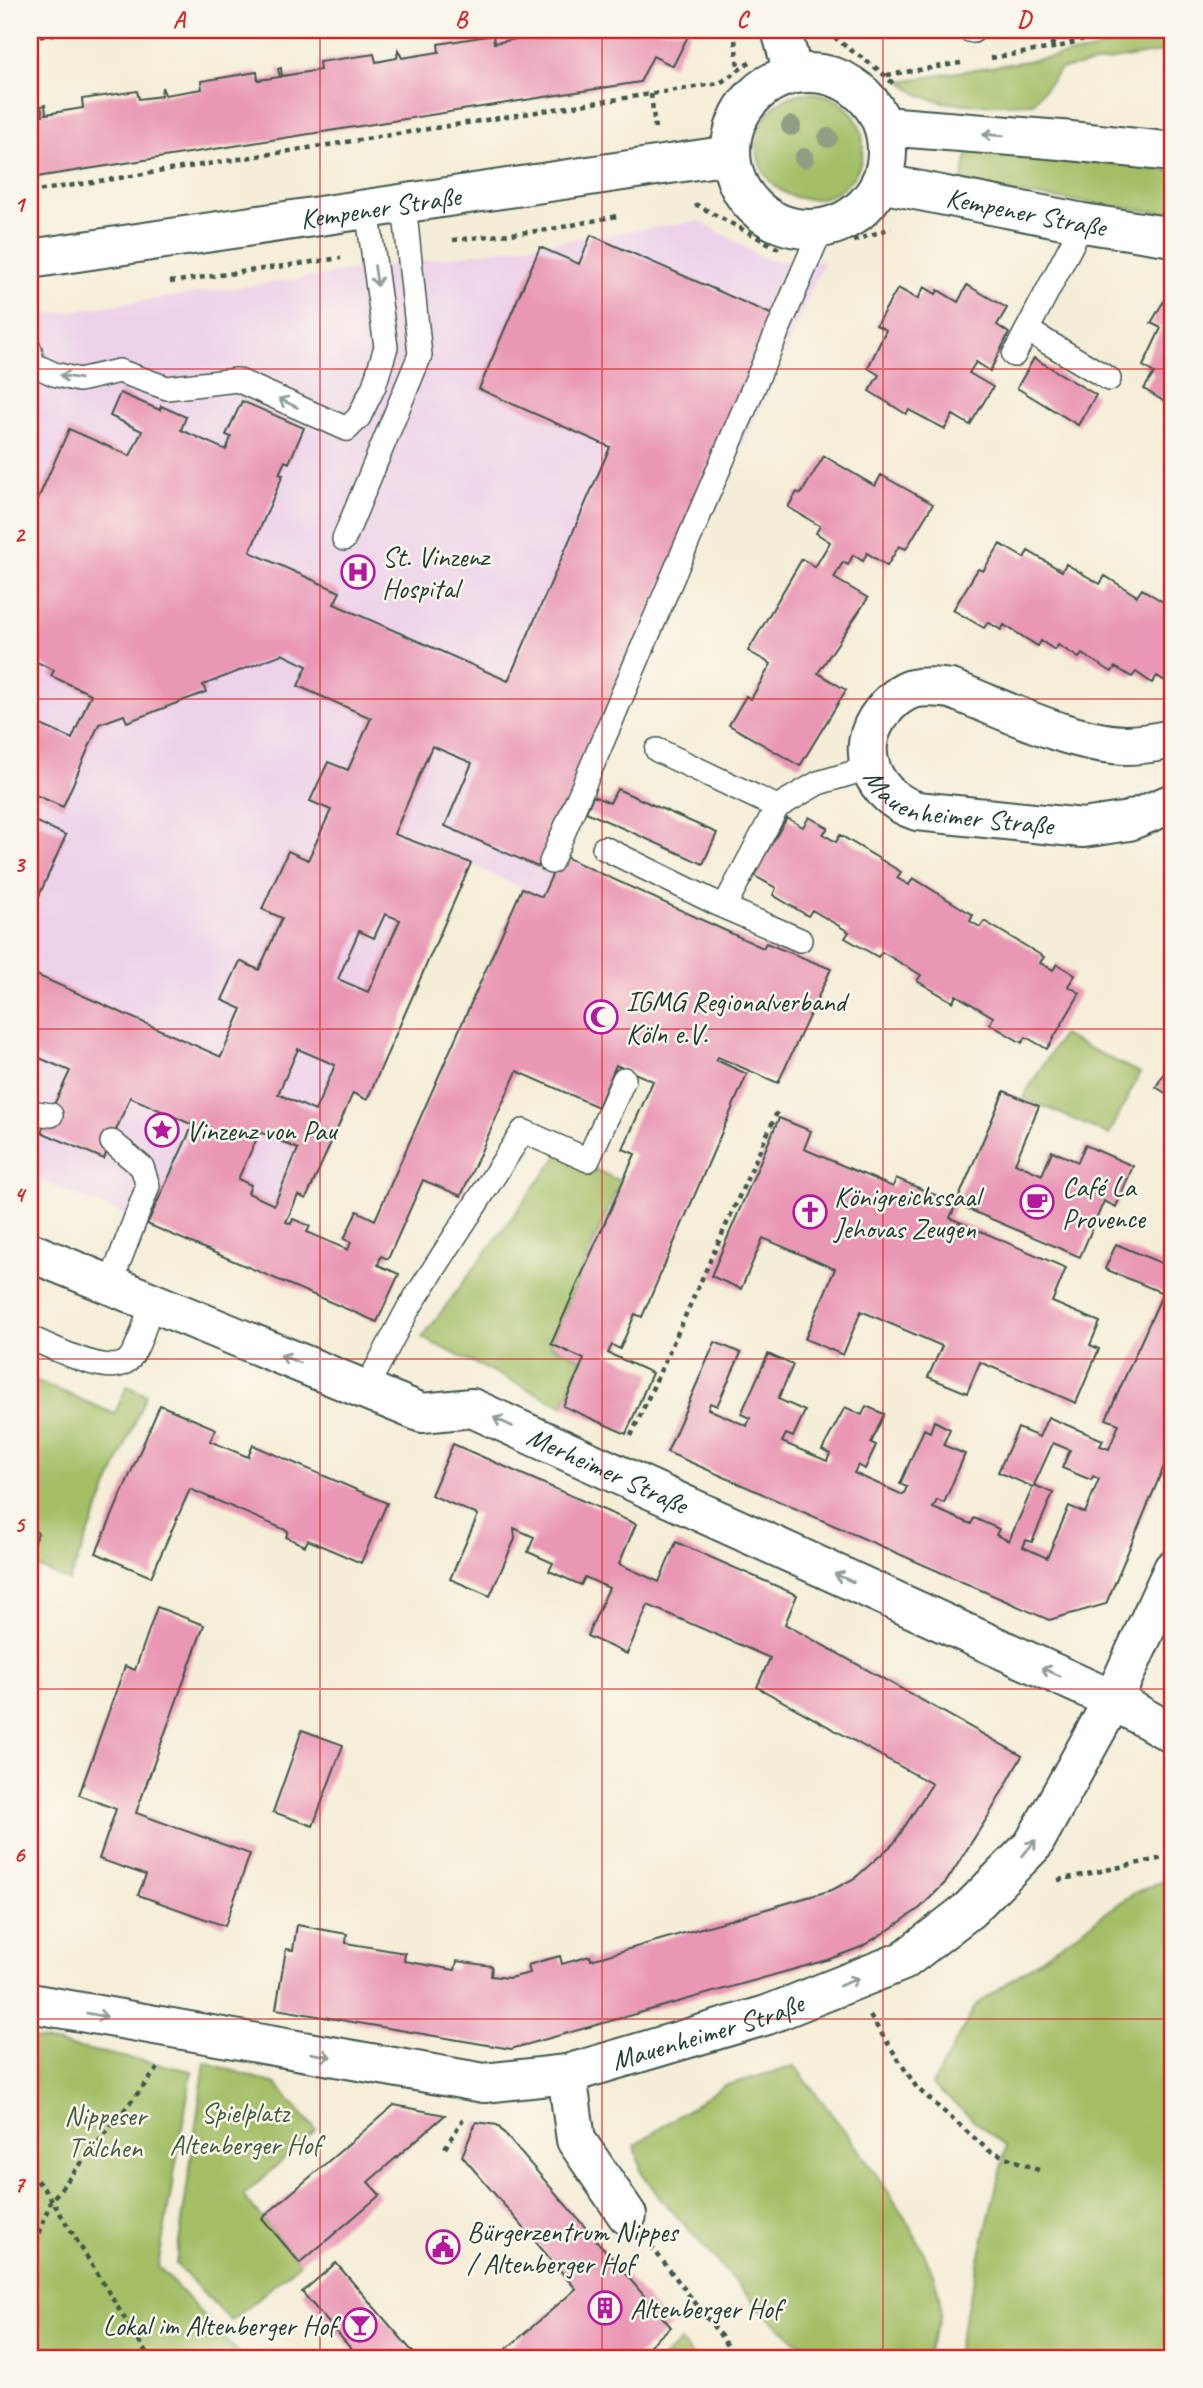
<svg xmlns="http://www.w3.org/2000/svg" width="1203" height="2388" font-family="Caveat,sans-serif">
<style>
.built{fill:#edd1e9}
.green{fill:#a3be65;stroke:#617e4c;stroke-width:2}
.building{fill:#e997b4;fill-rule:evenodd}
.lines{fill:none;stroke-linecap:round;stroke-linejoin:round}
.service-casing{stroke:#3f574c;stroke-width:26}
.minor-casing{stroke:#3f574c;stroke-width:42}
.secondary-casing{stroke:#3f574c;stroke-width:42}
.path{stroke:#3f574c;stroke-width:4.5;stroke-dasharray:5 5;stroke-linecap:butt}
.service{stroke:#fff;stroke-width:23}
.minor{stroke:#fff;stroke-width:38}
.secondary{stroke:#fff;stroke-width:38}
.tree{fill:#919e84}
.oneway{stroke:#8f9e9a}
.grid{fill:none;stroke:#d62828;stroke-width:2;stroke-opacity:0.55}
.labels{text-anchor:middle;stroke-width:5;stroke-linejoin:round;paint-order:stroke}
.street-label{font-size:28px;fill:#1f3d34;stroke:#fbf7ec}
.poi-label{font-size:28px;fill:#1f3d34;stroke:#fbf7ec;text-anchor:start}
.park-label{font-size:28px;fill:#405d40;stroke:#fbf7ec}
.neatline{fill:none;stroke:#d62828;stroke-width:2.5}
.grid-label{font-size:23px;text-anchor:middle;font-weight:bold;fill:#d62828}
</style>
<rect width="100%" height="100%" fill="#fbf7ec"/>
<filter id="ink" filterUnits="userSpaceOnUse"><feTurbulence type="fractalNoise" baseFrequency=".0143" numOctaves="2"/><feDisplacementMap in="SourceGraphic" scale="14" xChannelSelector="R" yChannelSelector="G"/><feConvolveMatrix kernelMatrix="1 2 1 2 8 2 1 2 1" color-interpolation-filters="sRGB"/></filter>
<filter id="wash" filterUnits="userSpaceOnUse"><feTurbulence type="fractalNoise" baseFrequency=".00686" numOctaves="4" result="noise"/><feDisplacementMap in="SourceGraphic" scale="28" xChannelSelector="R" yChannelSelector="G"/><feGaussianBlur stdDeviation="1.57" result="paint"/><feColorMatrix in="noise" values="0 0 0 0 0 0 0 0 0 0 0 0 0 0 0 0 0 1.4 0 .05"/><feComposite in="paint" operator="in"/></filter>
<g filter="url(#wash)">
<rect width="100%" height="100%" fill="#f4edd7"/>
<path class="built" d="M700,221L767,260L824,262L542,897L433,847L247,1265L30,1176V317Z"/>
<path class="green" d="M1155,30H1173V50L1061,69L1033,103C995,103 928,113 902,81L1090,51Z
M757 146a53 53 0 1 1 106 0a53 53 0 1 1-106 0Z
M969,145L1173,171V214L961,186Z
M1062,1035L1140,1073L1109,1135L1023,1097Z
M560,1153L620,1181L550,1345L582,1359L563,1406L422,1338Z
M30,1378L115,1414L127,1386L146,1395L69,1581L30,1564V1550L38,1533L30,1529Z
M1173,1877V2358H955L1006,2147L932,2085L976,2005L1134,1893Z
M30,2038L192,2071L158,2266L242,2358H30Z
M205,2062L276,2084L316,2130L243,2196L300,2263L231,2321L176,2264Z
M795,2066C833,2118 950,2255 940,2318C937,2331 930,2346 925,2358H836L797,2342L761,2311L657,2194L641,2171L635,2145L723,2086Z
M681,2342L693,2358H663Z"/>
<g id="blocks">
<path class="building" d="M556,30H691L673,66L653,56L640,82L30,178V116L43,115L41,106L45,105L46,114L83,108L82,99L137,91L139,99L161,96L162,87L165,95L202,89L201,81L257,72L258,80L280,77L278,69L281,68L282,76L320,70L319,62L374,54L376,62L397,58L398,50L402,58L439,52L438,44L493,35L494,43L516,39L515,31H518L519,39L557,33Z
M591,235L773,315L699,485L704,487L538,867L445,826L472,763L432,746L394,834L471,863L367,1100L353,1093L306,1199L298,1195L286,1222L291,1224L293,1219L310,1226L307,1232L348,1250L351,1242L344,1239L357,1211L375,1220L522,888L542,897L561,855L763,948L766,943L831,969L778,1083L718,1057L716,1060L747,1074L642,1317L635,1314L620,1349L612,1345L608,1353L652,1373L626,1434L563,1406L584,1359L551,1344L635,1154L623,1149L653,1081L616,1065L598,1107L517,1071L461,1196L423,1180L388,1259L381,1256L378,1265L399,1274L377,1322L147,1224L193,1125L130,1097L104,1159L41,1132L70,1071L30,1054V972L221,1057L242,1009L222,1000L240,961L259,970L282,918L262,909L288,851L308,860L331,810L310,801L328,762L348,770L371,718L298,686L307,666L282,654L203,685L206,692L127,722L124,715L99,724L63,807L36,795L30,808V720L72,739L91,694L51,676L54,670L30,659V517L69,429L130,456L142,431L110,416L120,393L160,410L161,406L186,417L181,430L226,450L231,437L226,435L242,401L304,428L289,463L285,461L279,474L283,475L250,552L340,592L334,604L508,681L610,447L479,389L540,247L579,264ZM385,914L400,920L368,992L338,979L359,931L374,938ZM298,1049L335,1065L315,1111L278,1094ZM260,1132L298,1149L274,1205L248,1193L251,1185L238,1179Z
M967,285L1007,308L997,325L1009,333L990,371L976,362L969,373L993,387L970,425L953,415L945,429L909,410L906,414L869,391L879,375L868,368L886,330L876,325L898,288L918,299L924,287L936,294L938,290L958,302Z
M1173,285V407L1144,389L1154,373L1143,366L1161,328L1151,323Z
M1034,358L1096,395L1078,425L1017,388Z
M824,456L875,486L881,475L933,504L906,549L899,546L887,566L867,553L863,561L853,555L848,565L843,562L834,578L868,598L818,673L846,690L800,766L729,725L746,696L751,699L771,664L748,651L802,559L815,567L830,542L816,533L820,526L788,507L797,492L801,494Z
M1000,544L1024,558L1028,551L1062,571L1066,564L1100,584L1105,576L1137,596L1142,589L1173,608V686L1157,676L1152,683L1136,672L1132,677L1115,667L1112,672L1082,654L1079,658L1058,645L1055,650L1041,641L1038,646L1004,625L1001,630L988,622L984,628L953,610L978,569L983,571Z
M617,789L717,833L703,864L586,812L593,796L610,803Z
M809,817L828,828L823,834L836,842L840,835L901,872L897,878L909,885L913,878L973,915L970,921L980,927L984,921L1044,957L1040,963L1053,970L1057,964L1075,975L1068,986L1080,993L1047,1049L1026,1037L1022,1043L990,1024L993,1017L956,995L953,1002L917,981L921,975L882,952L878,957L845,938L849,932L812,910L808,916L773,895L776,888L753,875L787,818L803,827Z
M30,819L66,835L30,916Z
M1173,1058V1098L1156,1087Z
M1004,1091L1039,1106L1015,1163L1042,1175L1052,1151L1078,1162L1085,1145L1133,1166L1116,1207L1104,1201L1080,1257L956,1204Z
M779,1118L811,1131L804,1149L893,1187L896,1178L956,1204L950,1218L1066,1268L1052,1302L1100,1322L1090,1345L1099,1349L1076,1403L980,1362L967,1393L928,1377L942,1346L861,1311L843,1355L805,1339L835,1269L763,1238L741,1289L711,1276Z
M1116,1244L1173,1268V1445L1106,1604L1049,1620L667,1452L715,1342L741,1353L717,1406L710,1403L708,1409L747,1426L750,1418L741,1414L768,1354L793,1365L778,1399L805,1411L793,1437L786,1434L782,1442L827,1461L830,1454L822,1450L845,1407L862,1415L866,1406L884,1414L871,1443L876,1445L865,1469L858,1465L854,1473L903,1495L907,1487L900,1484L924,1429L930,1432L934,1421L950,1429L943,1445L965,1454L944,1503L937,1500L933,1508L971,1524L974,1518L999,1529L996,1535L1009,1541L1033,1487L998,1472L1018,1428L1039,1437L1048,1417L1103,1440L1100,1446L1109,1449L1119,1424L1106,1419L1163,1293L1105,1269ZM1053,1443L1070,1450L1062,1468L1091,1480L1093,1476L1099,1479L1085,1513L1069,1506L1047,1558L1023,1547L1026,1540L1032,1542L1053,1493L1034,1485Z
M160,1405L216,1429L210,1441L248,1457L253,1445L387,1503L361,1563L308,1540L305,1546L286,1537L288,1531L190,1489L151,1577L96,1553Z
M453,1444L636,1524L619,1564L659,1582L676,1542L797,1595L785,1624L1022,1756L989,1815L946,1882L920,1908L893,1927L861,1947L827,1960L511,2049L276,2009L286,1949L293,1950L297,1925L347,1934L346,1943L405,1953L404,1961L455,1970L457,1961L492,1966L491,1976L509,1978L530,1973L528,1965L545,1960L560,1956L562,1964L590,1956L591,1960L832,1890L855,1878L894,1843L932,1784L757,1687L770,1658L648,1605L627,1654L587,1636L609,1588L585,1577L581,1585L549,1571L553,1563L528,1552L534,1537L514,1528L515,1539L490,1596L450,1579L478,1515L431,1495Z
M30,1529L38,1533L30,1550Z
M157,1607L204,1625L136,1813L250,1854L225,1926L138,1895L146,1875L99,1859L116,1809L79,1795L125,1666L135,1670Z
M302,1730L343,1745L313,1826L273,1812Z
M394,2105L445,2115L368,2182L380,2195L300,2263L262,2218Z
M476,2122L497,2125L671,2327L635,2358H496L576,2289L462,2156Z
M336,2263L418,2358H359L302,2292Z"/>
</g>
</g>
<g filter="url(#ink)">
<use href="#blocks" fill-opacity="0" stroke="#3f574c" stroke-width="2"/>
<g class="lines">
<defs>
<path id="service" d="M969,30L973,31
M1027,330L1109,379
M30,350L32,364L54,374L79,380L119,371L167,388L237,380L347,429L359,417L374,386L386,347L367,208
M1014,355L1083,223
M344,539L420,355L404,204
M657,750L777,807L818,783L869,768
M604,848L724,907L777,807
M551,862L822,227
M724,907L800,940
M30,1112L51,1115
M110,1285L148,1186L142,1167L112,1142
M30,1338C52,1346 112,1381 130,1358C141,1344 146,1319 152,1302
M365,1390L408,1309L523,1131L588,1160L624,1079"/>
<g id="minor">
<path d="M781,30L793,73"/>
<path id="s1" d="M1173,739C1158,742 1141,745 1125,745C1069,743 1003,709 951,689C938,687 925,686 912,689C900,693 890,702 882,712C851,750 874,797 917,811L1083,828L1129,821L1173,803"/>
<path id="s2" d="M30,1252L422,1413L472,1408L1113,1700L1173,1734"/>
<path id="s3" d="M30,2003L484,2083L567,2074L767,2015L903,1961L969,1910L1033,1845L1113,1700L1173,1569"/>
<path d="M567,2074L576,2140L627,2215"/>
</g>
<g id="secondary">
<circle cx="809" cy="151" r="78"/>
<path d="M884,126L1061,140L1173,152"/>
<path id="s4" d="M880,183L1083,223L1173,237"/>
<path id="s5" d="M30,259L730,155"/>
</g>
</defs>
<use href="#service" class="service-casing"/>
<use href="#minor" class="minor-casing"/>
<use href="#secondary" class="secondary-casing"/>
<path class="path" d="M734,30L738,67
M827,30C848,52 876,63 895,86
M1023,30L1057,46
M30,38L81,30
M991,58L1059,47L1111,30
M887,75L961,63
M651,94L655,128
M30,192L720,83L750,62
M695,204L779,249
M453,240L547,230L617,216
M853,241L891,228
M170,282L341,258
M631,1436L779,1108
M1058,1880L1173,1856
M870,2016L917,2088L988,2150L1041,2171
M445,2148L463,2119
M30,2173L47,2192L149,2358
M651,2246L721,2336L734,2358
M30,2262L50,2202L159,2067
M824,2358V2356"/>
<use href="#service" class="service"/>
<use href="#minor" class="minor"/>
<use href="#secondary" class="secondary"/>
</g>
<g class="tree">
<circle cx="791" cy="126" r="10"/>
<circle cx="828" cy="138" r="10"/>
<circle cx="804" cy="158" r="10"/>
</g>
<defs><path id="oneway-shaft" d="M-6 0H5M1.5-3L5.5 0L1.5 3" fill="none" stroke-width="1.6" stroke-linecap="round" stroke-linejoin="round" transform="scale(1.75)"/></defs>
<g class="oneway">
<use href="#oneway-shaft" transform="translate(993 135) rotate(-176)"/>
<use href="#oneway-shaft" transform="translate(376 276) rotate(82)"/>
<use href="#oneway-shaft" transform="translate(70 377) rotate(-170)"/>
<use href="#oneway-shaft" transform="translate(288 403) rotate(-155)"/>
<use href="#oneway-shaft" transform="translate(290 1359) rotate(-158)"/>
<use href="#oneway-shaft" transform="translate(503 1422) rotate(-155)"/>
<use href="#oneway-shaft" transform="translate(844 1578) rotate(-156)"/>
<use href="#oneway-shaft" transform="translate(1051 1672) rotate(-156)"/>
<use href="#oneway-shaft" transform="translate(1029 1848) rotate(-50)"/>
<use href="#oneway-shaft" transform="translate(849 1982) rotate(-22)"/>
<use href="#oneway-shaft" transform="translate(97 2015) rotate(10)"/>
<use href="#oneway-shaft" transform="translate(321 2055) rotate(10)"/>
</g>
</g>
<path class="grid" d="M320,30V2358M602,30V2358M883,30V2358M30,369H1173M30,699H1173M30,1029H1173M30,1359H1173M30,1689H1173M30,2019H1173"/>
<defs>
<symbol id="hospital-ring" viewBox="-11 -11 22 22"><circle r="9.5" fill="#fbf7ec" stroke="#b5179e" stroke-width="1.5"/><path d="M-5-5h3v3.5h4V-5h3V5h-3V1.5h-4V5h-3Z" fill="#b5179e"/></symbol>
<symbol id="mosque-ring" viewBox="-11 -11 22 22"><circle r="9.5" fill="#fbf7ec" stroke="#b5179e" stroke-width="1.5"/><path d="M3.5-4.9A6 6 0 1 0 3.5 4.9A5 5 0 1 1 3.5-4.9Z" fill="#b5179e"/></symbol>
<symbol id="sight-ring" viewBox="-11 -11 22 22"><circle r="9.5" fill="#fbf7ec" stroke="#b5179e" stroke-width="1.5"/><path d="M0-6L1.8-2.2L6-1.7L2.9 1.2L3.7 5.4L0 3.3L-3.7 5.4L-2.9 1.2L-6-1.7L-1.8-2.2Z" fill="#b5179e"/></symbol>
<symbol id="cafe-ring" viewBox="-11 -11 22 22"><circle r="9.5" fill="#fbf7ec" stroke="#b5179e" stroke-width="1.5"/><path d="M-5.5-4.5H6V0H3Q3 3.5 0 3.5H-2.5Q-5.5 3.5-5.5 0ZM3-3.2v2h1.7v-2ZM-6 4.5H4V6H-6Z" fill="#b5179e"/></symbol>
<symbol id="church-ring" viewBox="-11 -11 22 22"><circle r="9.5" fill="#fbf7ec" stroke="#b5179e" stroke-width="1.5"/><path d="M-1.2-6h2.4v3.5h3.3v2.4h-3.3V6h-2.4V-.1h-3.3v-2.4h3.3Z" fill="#b5179e"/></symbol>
<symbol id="civic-ring" viewBox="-11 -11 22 22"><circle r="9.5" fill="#fbf7ec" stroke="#b5179e" stroke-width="1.5"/><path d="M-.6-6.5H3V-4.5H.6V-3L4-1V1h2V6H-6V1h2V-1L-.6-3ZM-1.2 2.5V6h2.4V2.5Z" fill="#b5179e"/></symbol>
<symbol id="building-ring" viewBox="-11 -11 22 22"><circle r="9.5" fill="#fbf7ec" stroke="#b5179e" stroke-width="1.5"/><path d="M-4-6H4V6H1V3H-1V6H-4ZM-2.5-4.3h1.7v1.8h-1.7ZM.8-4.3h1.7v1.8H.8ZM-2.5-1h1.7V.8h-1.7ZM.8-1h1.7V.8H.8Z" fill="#b5179e"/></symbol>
<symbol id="bar-ring" viewBox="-11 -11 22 22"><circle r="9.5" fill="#fbf7ec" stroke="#b5179e" stroke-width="1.5"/><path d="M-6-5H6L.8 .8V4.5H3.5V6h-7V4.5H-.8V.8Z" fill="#b5179e"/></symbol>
</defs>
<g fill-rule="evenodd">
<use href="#hospital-ring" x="339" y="553" width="38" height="38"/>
<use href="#mosque-ring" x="582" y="998" width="38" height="38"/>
<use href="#sight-ring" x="143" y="1111" width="38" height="38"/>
<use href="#cafe-ring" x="1018" y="1183" width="38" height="38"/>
<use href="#church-ring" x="791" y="1193" width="38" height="38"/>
<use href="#civic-ring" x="424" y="2228" width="38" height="38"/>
<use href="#building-ring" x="586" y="2289" width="38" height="38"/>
<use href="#bar-ring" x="341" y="2306" width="38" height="38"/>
</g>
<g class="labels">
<g class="street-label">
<text dy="10" stroke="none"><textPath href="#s5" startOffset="354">Kempener Straße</textPath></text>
<text dy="10" stroke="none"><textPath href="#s4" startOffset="149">Kempener Straße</textPath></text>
<text dy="10" stroke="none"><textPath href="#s1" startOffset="472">Mauenheimer Straße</textPath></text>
<text dy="10" stroke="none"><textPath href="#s2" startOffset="623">Merheimer Straße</textPath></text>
<text dy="10" stroke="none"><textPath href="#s3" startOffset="691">Mauenheimer Straße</textPath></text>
</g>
<g class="poi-label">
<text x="382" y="566">St. Vinzenz<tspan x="382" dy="32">Hospital</tspan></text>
<text x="626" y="1011">IGMG Regionalverband<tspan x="626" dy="32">Köln e.V.</tspan></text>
<text x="186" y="1140">Vinzenz von Pau</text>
<text x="1062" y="1196">Café La<tspan x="1062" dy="32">Provence</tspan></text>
<text x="834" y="1206">Königreichssaal<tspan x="834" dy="32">Jehovas Zeugen</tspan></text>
<text x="467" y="2241">Bürgerzentrum Nippes<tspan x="467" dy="32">/ Altenberger Hof</tspan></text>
<text x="630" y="2318">Altenberger Hof</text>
<text x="336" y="2335" text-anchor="end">Lokal im Altenberger Hof</text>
</g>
<g class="park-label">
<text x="245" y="2122">Spielplatz<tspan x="245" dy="32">Altenberger Hof</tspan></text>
<text x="105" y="2125">Nippeser<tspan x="105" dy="32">Tälchen</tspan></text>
</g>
</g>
<rect width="1203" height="2388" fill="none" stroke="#fbf7ec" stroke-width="77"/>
<rect x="38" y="38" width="1126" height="2312" class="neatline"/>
<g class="grid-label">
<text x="179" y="27">A</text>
<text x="461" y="27">B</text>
<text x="742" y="27">C</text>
<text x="1024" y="27">D</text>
<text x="19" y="212">1</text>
<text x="19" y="542">2</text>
<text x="19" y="872">3</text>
<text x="19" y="1202">4</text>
<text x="19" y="1532">5</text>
<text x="19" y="1862">6</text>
<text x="19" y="2192">7</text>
</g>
</svg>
